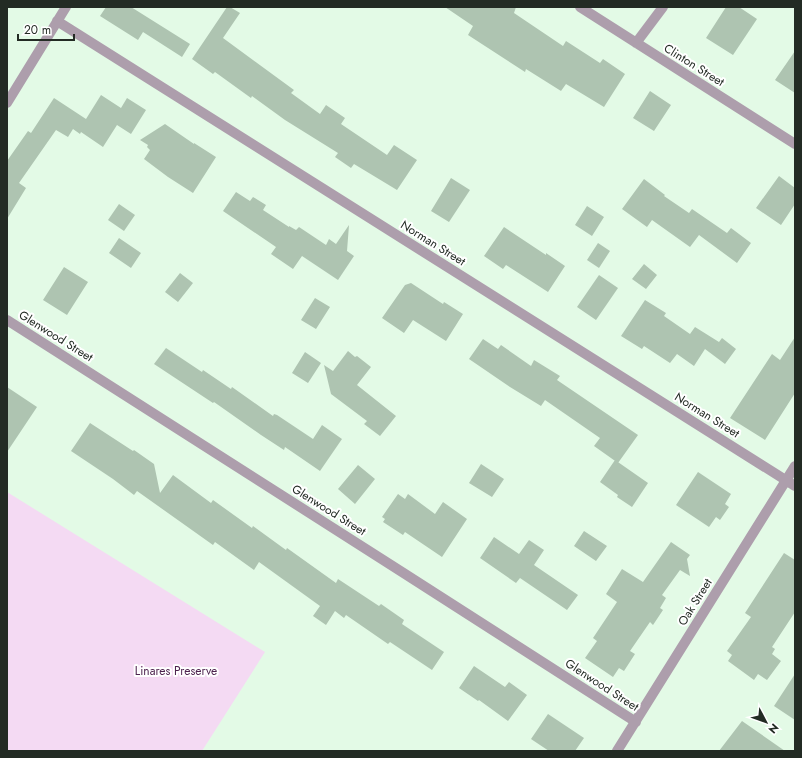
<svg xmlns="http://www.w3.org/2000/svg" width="802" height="758" font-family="Jost,sans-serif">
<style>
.green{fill:#f4daf3}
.building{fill:#aec4b1}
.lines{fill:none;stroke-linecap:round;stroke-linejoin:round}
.minor{stroke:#ad9eac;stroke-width:10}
.labels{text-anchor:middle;stroke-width:4;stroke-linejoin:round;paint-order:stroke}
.street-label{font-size:12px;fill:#232b24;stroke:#fff}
.park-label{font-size:12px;fill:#4d234e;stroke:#fff}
</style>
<rect width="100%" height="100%" fill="#e3fae6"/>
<path class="green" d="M7,492L265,652L202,751H7Z"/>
<path class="building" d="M106,7H131L190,44L182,57L143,32L138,40L100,16Z
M227,7H230L240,13L223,38L294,90L291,93L320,114L326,105L345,118L341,124L387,155L394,145L417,160L397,190L354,164L351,168L335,157L338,153L285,120L252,96L251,98L215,72L213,74L192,59Z
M445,7H516L514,13L563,46L566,41L600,63L603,59L625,74L604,107L566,84L561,91L526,69L525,72L468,35L473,26Z
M726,7H739L757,19L733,55L706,38Z
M795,51V93L775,80Z
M650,91L671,105L654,131L633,118Z
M101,95L121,108L127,98L146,110L131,134L117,125L103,147L81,132L80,134L73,129L68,137L56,130L19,183L26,188L7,219V161L28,131L31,133L54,98L86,119Z
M165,124L194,144V143L216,157L193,193L168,177L144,159L150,150L147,147L148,145L140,140Z
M779,176L795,188V204L781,225L756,208Z
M451,178L470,190L449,222L431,211Z
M644,179L665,195L664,196L689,213L692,209L727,233L731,228L751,243L737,263L699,235L690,247L652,220L647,227L622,209Z
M236,192L250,201L253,197L266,205L263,210L289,227V226L296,230L299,227L326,245L329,239L336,244L349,225L347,251L354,256L338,280L302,256L293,269L271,254L276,247L223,211Z
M119,204L135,215L124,231L108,220Z
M587,206L604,217L592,236L575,225Z
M504,227L546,255V253L565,266L548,292L506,265L503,269L484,256Z
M119,238L141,253L131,268L109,253Z
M598,243L610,251L599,268L587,260Z
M644,264L657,275L646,289L632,279Z
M64,267L88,282L67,315L43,300Z
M180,273L193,283L178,302L165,292Z
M599,275L618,288L596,320L577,307Z
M411,283L443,304L444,302L463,314L446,341L413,320L404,333L382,318L405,285Z
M315,298L330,307L316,329L301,320Z
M645,300L666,313L664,316L690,334L695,327L719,342L722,338L736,349L725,364L705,349L694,366L677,354L670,363L644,346L642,349L621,336Z
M795,337V393L765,440L730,418L772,354L780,360Z
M483,339L498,349L501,345L531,366L534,360L560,376L557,380L638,435L618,463L594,446L600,438L545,400L541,406L510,387L469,359Z
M166,348L202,372L203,370L231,389L232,387L273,416L274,414L277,415L313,439L322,425L342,439L320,471L285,447L284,450L261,435L214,402L213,403L154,364Z
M348,351L355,357L357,356L371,367L357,385L396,416L380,436L364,424L367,421L331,394L324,365L333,371Z
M305,352L321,363L308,383L292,373Z
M7,387L37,407L7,452Z
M90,423L133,451L134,450L154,464L160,493L173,475L211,503L213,500L252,528L253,526L286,550L287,548L336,583L338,579L379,606L381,604L404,620L402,624L444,652L432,670L390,642L388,644L346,615L344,618L335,611L326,625L313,616L320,606L259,562L254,570L215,542L213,545L137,491L134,495L113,479L71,451Z
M615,460L648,483L632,507L617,497L618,495L600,482Z
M481,464L504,479L492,497L469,483Z
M358,465L375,479L355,504L338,489Z
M698,472L731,494L725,504L729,507L720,520L716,517L709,527L676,505Z
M398,494L405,499L408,494L435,514L443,502L467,519L442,557L405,532L403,535L383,522L385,519L382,517Z
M584,531L607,546L596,561L574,546Z
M494,537L519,554L529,540L544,550L534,565L578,595L567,610L520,578L516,583L480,558Z
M671,542L690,555L687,559L690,576L680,570L662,595L666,598L660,608L663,610L653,625L650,622L630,651L635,654L624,671L619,668L613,677L585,658L597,641L593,638L617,602L606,594L622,569L643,582Z
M784,553L795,560V612L772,647L775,649L772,654L781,661L767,680L758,674L754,680L728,661L732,655L727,651L751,617L745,613Z
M474,666L505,687L509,682L527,695L508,721L479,700L478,701L459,688Z
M795,674V720L774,706Z
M548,714L584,738L575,751H549L531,739Z
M742,721L785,751H719Z"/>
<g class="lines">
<path class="minor" d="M580,7L795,144
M57,21L795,486
M636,43L663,7
M7,103L66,7
M7,320L402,572L636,722
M617,751L795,466"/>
</g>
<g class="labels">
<g class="street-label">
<text transform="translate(694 65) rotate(32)" y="4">Clinton Street</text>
<text transform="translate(433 243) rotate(32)" y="4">Norman Street</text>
<text transform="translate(56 336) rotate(32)" y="4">Glenwood Street</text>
<text transform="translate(707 415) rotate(32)" y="4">Norman Street</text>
<text transform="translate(329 510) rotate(32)" y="4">Glenwood Street</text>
<text transform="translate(695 602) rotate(-58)" y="4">Oak Street</text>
<text transform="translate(602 685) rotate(33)" y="4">Glenwood Street</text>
</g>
<g class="park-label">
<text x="176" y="675">Linares Preserve</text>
</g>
</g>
<rect width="802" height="758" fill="none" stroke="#232b24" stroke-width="16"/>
<g transform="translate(766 722) rotate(131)" stroke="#ffffff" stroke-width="3" paint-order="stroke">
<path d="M0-3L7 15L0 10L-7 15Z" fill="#232b24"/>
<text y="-6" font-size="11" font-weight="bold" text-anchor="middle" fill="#232b24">N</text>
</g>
<path d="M18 34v6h56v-6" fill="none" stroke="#232b24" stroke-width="2"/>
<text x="24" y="34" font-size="12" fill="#232b24" stroke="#ffffff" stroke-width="3" paint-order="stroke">20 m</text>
</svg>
